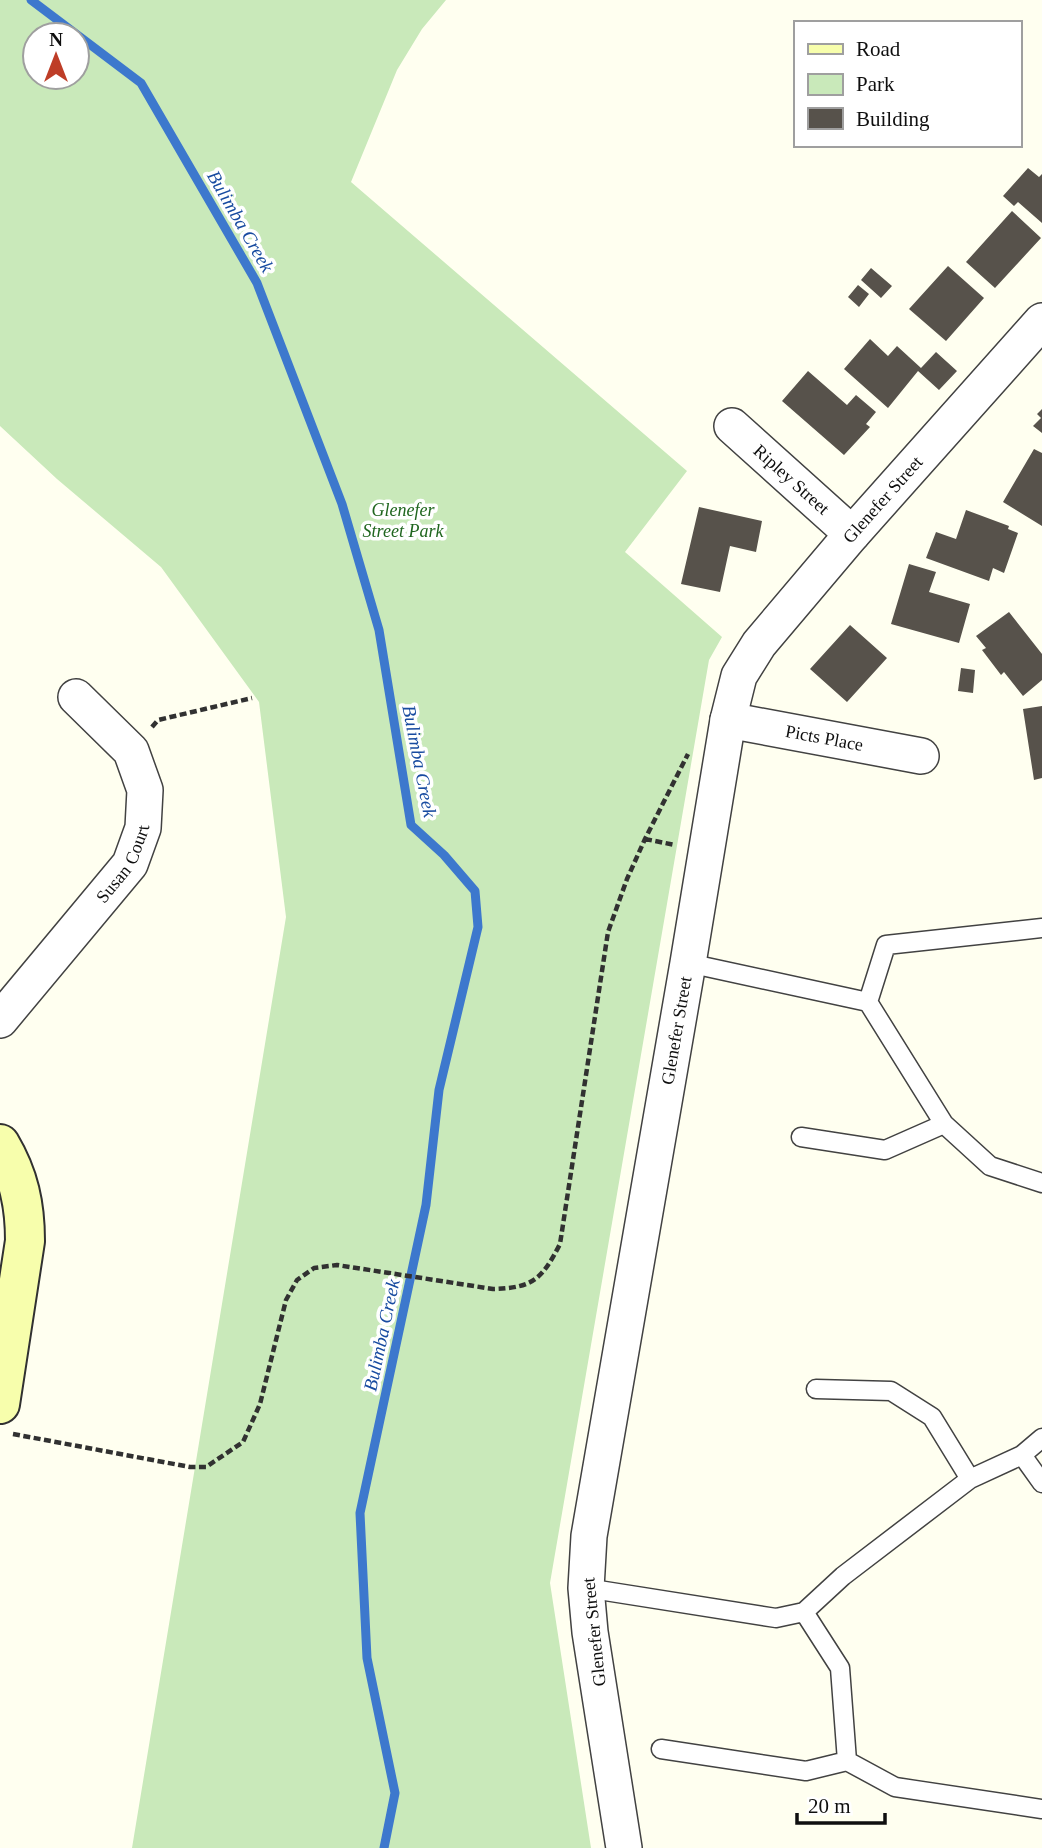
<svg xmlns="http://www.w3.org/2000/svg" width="1042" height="1848" font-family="Georgia,serif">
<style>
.green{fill:#c9e9ba;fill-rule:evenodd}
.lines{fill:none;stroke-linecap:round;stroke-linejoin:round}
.stream{stroke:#3d78cd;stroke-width:9}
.building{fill:#57524b}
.lane-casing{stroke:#424242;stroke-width:21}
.street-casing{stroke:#424242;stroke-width:38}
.secondary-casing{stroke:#313131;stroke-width:42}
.path{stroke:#313131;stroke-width:4.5;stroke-dasharray:7 3.5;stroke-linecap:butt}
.lane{stroke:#fff;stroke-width:18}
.street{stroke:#fff;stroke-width:35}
.secondary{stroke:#f7feac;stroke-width:38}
.labels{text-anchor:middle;stroke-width:7;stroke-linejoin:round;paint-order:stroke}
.street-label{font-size:18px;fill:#0f0f0f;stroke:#fff}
.park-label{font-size:18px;font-style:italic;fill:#20661f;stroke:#fff}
.water-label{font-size:19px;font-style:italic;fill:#184ba0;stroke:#fff}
</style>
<rect width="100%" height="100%" fill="#fffff0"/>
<path class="green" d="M0,0H446L422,29L397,70L351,182L687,471L625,552L722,637L709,660L550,1583L591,1848H132L286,917L259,702L161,567L57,479L0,426ZM35,35H77V77H35Z"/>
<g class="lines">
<path class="stream" d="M31,0L141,83L257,283L342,504L379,630L411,825L444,855L475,891L478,927L439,1090L426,1205L360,1513L367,1658L395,1793L384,1848"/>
</g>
<path class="building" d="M1028,168L1039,177L1042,174V223L1018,202L1014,206L1003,196Z
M1012,211L1041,238L995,288L966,262Z
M948,266L984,298L946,341L909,309Z
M871,268L892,286L881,298L861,280Z
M858,285L869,294L859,307L848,297Z
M870,339L888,356L897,346L921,368L936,352L957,371L939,390L918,371L888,408L844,369Z
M808,371L847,405L856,395L876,412L866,424L870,427L844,455L782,401Z
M1042,409V433L1033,426L1041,418L1037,414Z
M1034,449L1042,453V526L1003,502Z
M699,507L762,521L756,552L730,546L720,592L681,584Z
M966,510L1009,526L1008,529L1018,533L1004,573L993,568L989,581L926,558L936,532L956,539Z
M909,564L936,572L929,592L970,604L959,643L891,624Z
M1009,612L1042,654V680L1023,696L1004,672L1001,675L982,650L986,648L976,636Z
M850,625L887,658L847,702L810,669Z
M961,668L975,670L973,693L958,691Z
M1042,706V778L1034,780L1023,709Z"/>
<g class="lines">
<defs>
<path id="lane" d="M688,963L868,1002L944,1124L990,1166L1042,1183
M868,1002L886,945L1042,928
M801,1137L885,1150L944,1124
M816,1389L891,1391L932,1417L970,1479
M1022,1455L1042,1483
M586,1588L776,1618L804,1612L843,1576L970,1479L1022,1455L1042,1438
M804,1612L840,1668L847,1761
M661,1749L806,1771L847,1761L895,1787L1042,1809"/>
<g id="street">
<path id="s1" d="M732,426L852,534"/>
<path id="s2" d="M728,720L921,756"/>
<path id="s3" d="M0,1020L130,864L143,828L145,790L131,751L76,697"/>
<path id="s4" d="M624,1848L590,1632L586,1588L589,1536L688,963L728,720L739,676L759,644L852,534L1042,321"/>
</g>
<path id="secondary" d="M0,1144C19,1176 25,1205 25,1241L0,1404"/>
</defs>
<use href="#lane" class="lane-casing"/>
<use href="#street" class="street-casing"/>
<use href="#secondary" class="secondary-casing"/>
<path class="path" d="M152,727L158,720L252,698
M645,839L675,845
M13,1434L190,1467H206L243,1442L260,1404L286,1300L297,1280L314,1268L337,1265L493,1289C533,1288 542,1279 560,1244L608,932L627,879L645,839L688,754"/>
<use href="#lane" class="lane"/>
<use href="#street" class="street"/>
<use href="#secondary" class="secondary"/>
</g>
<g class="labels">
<g class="street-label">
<text dy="6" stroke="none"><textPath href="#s1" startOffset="80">Ripley Street</textPath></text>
<text dy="6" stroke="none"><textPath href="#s4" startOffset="1416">Glenefer Street</textPath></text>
<text dy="6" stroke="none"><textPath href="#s2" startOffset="98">Picts Place</textPath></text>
<text dy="6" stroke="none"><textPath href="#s3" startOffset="200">Susan Court</textPath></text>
<text dy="6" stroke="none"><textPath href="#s4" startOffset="828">Glenefer Street</textPath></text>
<text transform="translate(594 1632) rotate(-96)" y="6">Glenefer Street</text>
</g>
<g class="park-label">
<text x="403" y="516">Glenefer<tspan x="403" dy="21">Street Park</tspan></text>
</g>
<g class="water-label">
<text transform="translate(241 221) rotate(60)" y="7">Bulimba Creek</text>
<text transform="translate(420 761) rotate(79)" y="7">Bulimba Creek</text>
<text transform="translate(381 1335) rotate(-78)" y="7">Bulimba Creek</text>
</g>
</g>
<rect x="794" y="21" width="228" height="126" fill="#ffffff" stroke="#9f9f9f" stroke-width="2"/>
<rect x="808" y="44" width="35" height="10" fill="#f7feac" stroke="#9f9f9f" stroke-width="2"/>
<text x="856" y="56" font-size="21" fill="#0f0f0f">Road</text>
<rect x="808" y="74" width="35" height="21" fill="#c9e9ba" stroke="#9f9f9f" stroke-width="2"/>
<text x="856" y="91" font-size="21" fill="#0f0f0f">Park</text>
<rect x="808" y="108" width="35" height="21" fill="#57524b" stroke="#9f9f9f" stroke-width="2"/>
<text x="856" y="126" font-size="21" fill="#0f0f0f">Building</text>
<g transform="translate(56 56)"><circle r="33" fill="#ffffff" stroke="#9f9f9f" stroke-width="2"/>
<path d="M0-5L12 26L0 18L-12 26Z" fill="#be3d27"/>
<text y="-10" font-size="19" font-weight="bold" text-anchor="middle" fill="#0f0f0f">N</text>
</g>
<path d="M797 1813v10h88v-10" fill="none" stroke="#0f0f0f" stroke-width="3.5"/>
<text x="808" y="1813" font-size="21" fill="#0f0f0f" stroke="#ffffff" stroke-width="5" paint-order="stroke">20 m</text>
</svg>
